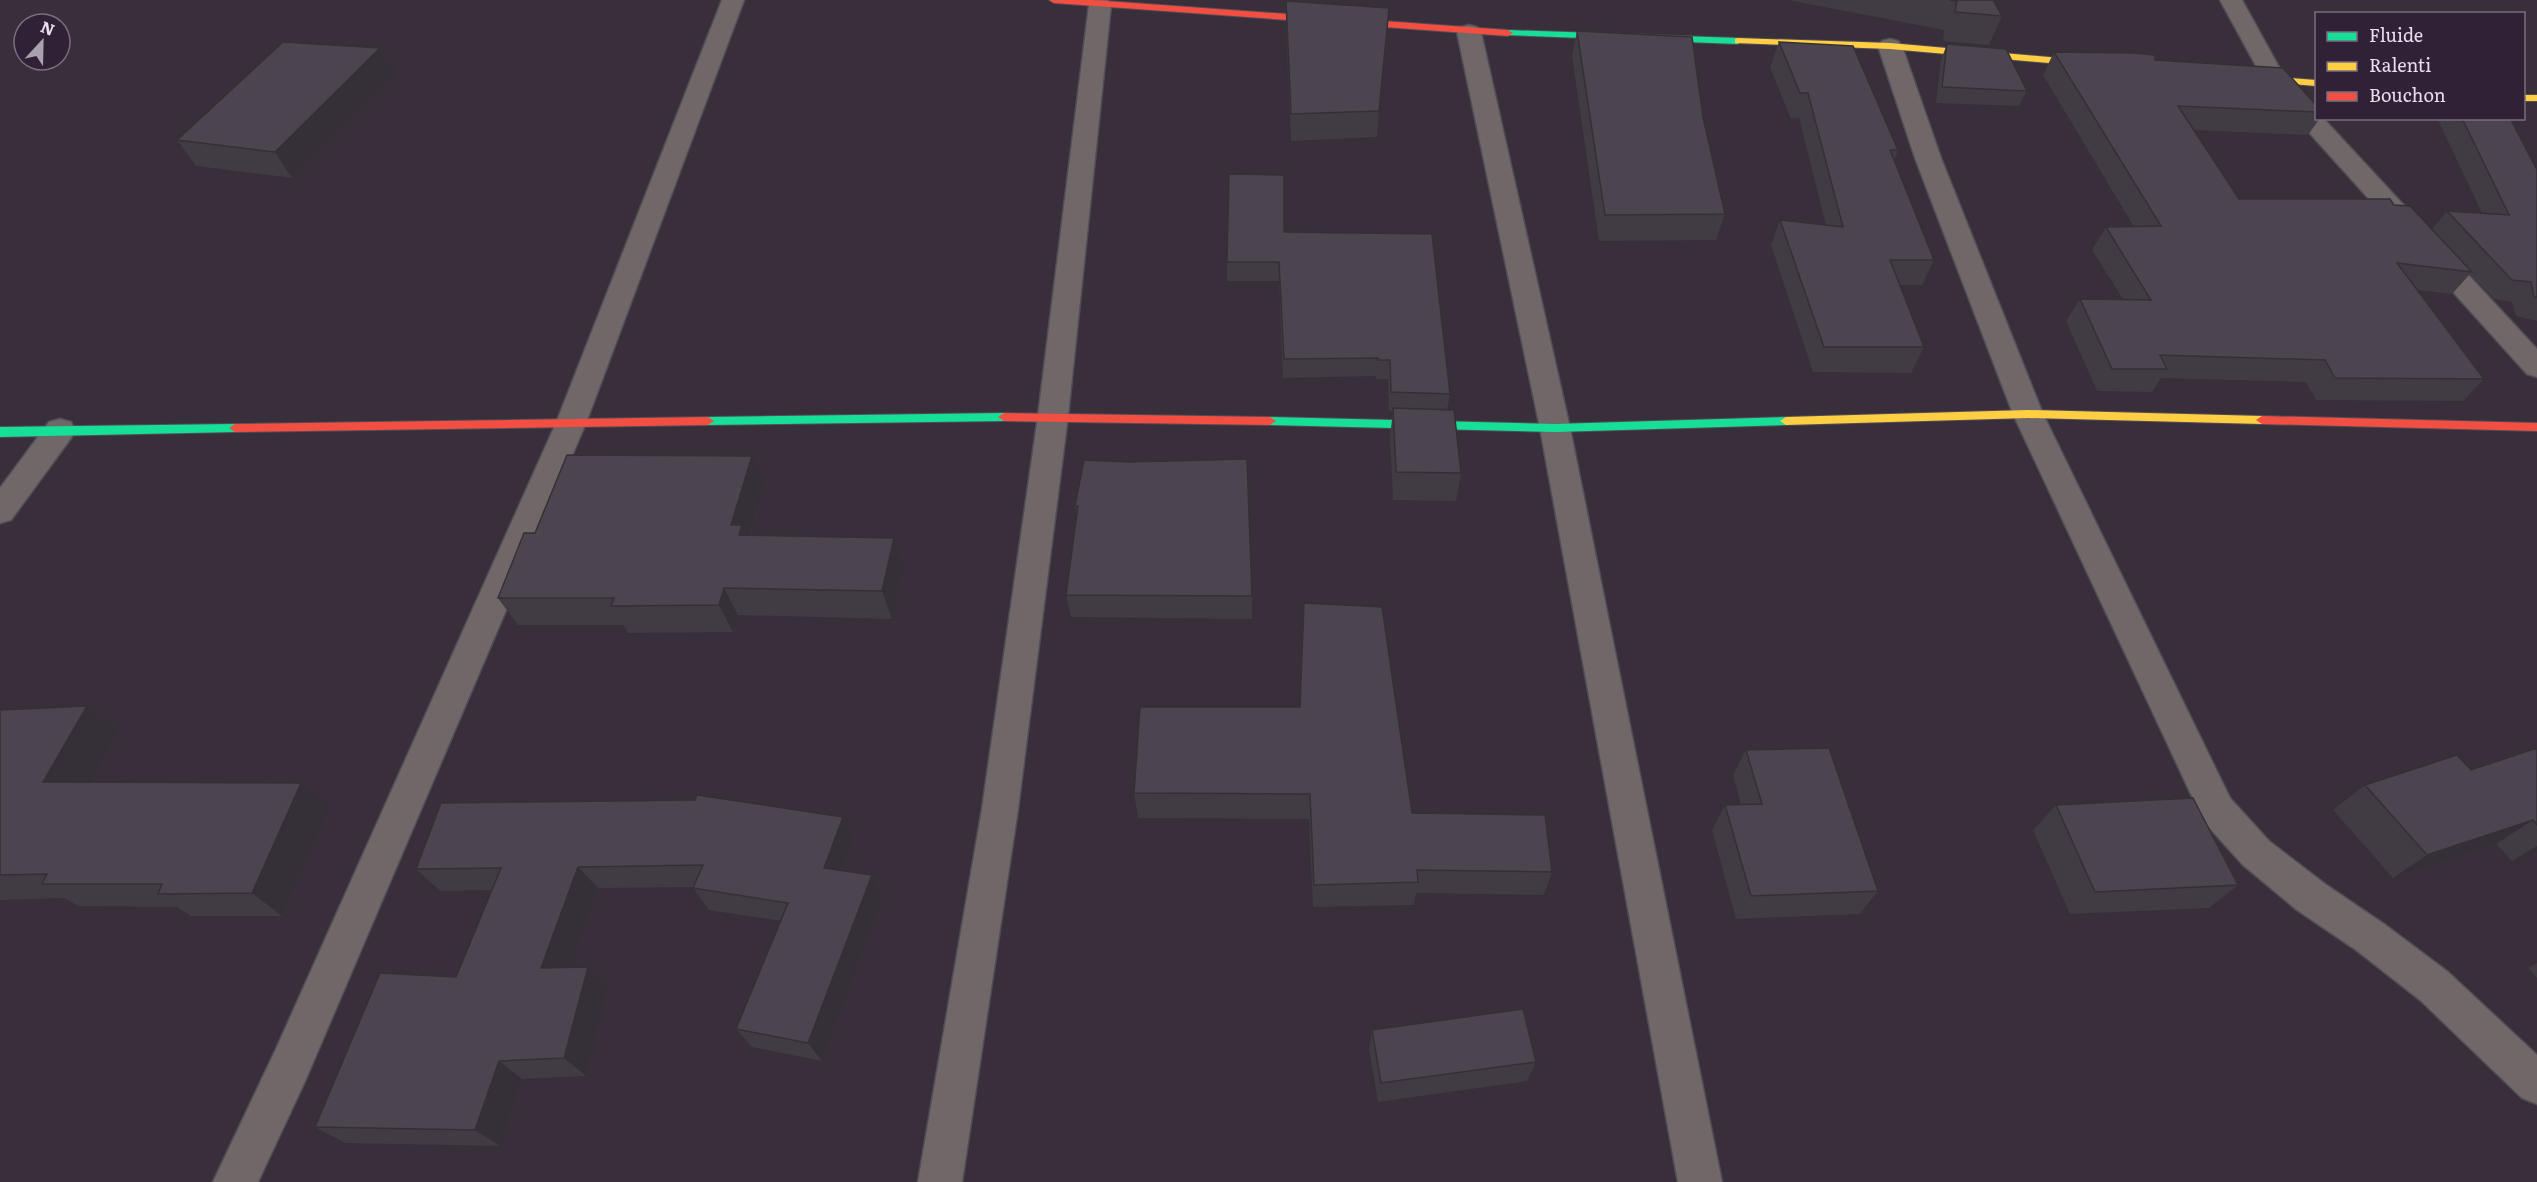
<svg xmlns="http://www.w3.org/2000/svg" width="2537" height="1182" font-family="Literata,serif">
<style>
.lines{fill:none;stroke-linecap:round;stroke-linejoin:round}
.street-casing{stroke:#534c56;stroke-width:3}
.fast-casing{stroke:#534c56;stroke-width:2}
.slow-casing{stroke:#534c56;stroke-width:2}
.jam-casing{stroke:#534c56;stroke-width:2}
.street{fill:#706769;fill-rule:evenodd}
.fast{fill:#16e098;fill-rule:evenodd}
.slow{fill:#ffcf43;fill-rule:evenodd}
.jam{fill:#f24e42;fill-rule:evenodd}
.wall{fill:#413b44}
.shaded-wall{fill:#353037}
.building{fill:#4c454f;stroke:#353037;stroke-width:1.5}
</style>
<rect width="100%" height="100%" fill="#382f3b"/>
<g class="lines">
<defs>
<path id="street" d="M722,0H744L586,423L306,1079L258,1182H213L276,1049L556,423Z
M1092,0H1108L1111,5L1068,416L1018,809L962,1182H918L982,809L1038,416L1089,5Z
M2220,0H2242L2285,78L2316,111V118H2323L2537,349V377L2527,374L2267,86Z
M1469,25L1477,27L1481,32L1570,428L1722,1182H1678L1540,428L1457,32L1461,27Z
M1890,39L1898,41L1902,46L1941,158L2043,414L2230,798L2269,841L2325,884L2384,924L2448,972L2537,1055V1104L2522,1098L2420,1000L2356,950L2297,910L2243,865L2204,822L2013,414L1915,158L1878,46L1882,41Z
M60,419L71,422L75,430L71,438L11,520L0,523V488L49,422Z"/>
<path id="fast" d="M1508,30L1738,38L1743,41L1738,44L1505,35L1503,33Z
M1004,413L1010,417L1004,421L708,425L702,421L708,417Z
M1270,417L1555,424L1786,417L1792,421L1786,425L1555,432L1270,425L1264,421Z
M235,424L241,428L235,432L0,437V427Z"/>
<path id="slow" d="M1738,38L1890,43L2094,61L2099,64L2094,67L1890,49L1735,43V39Z
M2250,75L2316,80V86L2247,80V76Z
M2524,95H2537V101H2524Z
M2028,410L2262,416L2268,420L2262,424L2028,418L1786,425L1780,421L1786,417Z"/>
<path id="jam" d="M1049,0H1092L1508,30L1513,33L1508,36L1054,3Z
M1004,413L1270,417L1276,421L1270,425L1004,421L998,417Z
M2262,416L2537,423V431L2262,424L2256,420Z
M708,417L714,421L708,425L235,432L229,428L235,424Z"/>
</defs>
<use href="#street" class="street-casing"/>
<use href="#fast" class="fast-casing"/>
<use href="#slow" class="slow-casing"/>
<use href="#jam" class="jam-casing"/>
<use href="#street" class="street"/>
<use href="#fast" class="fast"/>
<use href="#slow" class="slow"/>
<use href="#jam" class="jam"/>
</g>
<path class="wall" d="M1788,0H1993L2002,16L1989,45L1943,41L1944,30Z
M1286,1L1387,35L1377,137L1291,141L1286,28Z
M1577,31L1703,117L1725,214L1716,240L1599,241L1572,56Z
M1779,42L1898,150L1894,161L1934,260L1922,285H1900L1924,347L1911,373L1813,372L1771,245L1780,220L1826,225L1799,118L1791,119L1770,67Z
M1947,44L2027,91L2019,106L1936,103L1941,60Z
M2054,52L2155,60L2316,105V118H2320L2308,135L2193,130L2239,199L2394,205L2432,229L2447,211L2482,213L2437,118H2510L2537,170V321L2516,316L2512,302L2494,299L2470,274L2452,294L2417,290L2484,379L2463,401L2316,400L2306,382L2161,378L2152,392L2097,391L2066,321L2080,299H2123L2092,250L2106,227H2134L2043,75Z
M394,75L292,178L196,166L177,140Z
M1284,232L1450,394L1447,410L1461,473L1456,501L1393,500L1390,437L1393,411H1389L1388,379H1376V376L1283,378L1279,281H1227V262Z
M1084,460L1252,596V619L1071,617L1066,595L1077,514L1075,506Z
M764,485L750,535L894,538L904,566L892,619L738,615L733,632L628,633L623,625H518L498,598Z
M87,706L119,731L92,782L329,808L282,916H191L177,907L78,906L64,898L0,900V710Z
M1300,707L1412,813L1552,872L1544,895L1416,893L1414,905L1313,907L1309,819L1138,818L1134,793Z
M2537,748V853L2512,861L2496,844L2393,878L2333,810L2365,785L2471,770Z
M1746,750L1878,891L1860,914L1736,919L1712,830L1725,805H1741L1733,775Z
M2056,805L2238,885L2209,908L2070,914L2033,830Z
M843,817L854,840L843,871L872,875L883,897L822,1061L752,1047L736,1029L781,921L709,910L693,888L694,887L598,888L569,967L608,987L586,1076L522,1079L500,1146L345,1143L315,1127L456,977L492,890L440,891L416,869Z
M2537,963V978L2528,968Z
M1372,1030L1536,1062L1527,1081L1378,1102L1369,1049Z"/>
<path class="shaded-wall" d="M1389,8L1387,35L1377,137L1379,111Z
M380,48L394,75L292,178L275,152Z
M752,456L764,485L748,540L752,563L731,525Z
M894,538L904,566L892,619L882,591Z
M724,588L738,615L733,632L719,605Z
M87,706L119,731L78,807L43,782Z
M301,783L329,808L282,916L252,893Z
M843,817L854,840L836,889L824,868Z
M2533,820L2496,844L2393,878L2427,855Z
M2537,846V853L2512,861Z
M578,867L598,888L562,987L541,968Z
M872,875L883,897L822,1061L808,1043Z
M588,967L608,987L586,1076L564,1058Z
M499,1061L522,1079L500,1146L475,1130Z"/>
<path class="building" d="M1950,0H1993L2002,16L1955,12L1957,1Z
M1286,1L1389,8L1379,111L1291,114Z
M1577,31L1692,37L1703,117L1725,214L1605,215Z
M283,42L380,48L275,152L177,140Z
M1779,42L1853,46L1898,150H1890L1934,260H1890L1924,347H1824L1780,220L1843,227L1808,93H1800Z
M1947,44L2006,49L2027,91L1942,87Z
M2054,52L2132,53L2155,55V60L2283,68L2316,105V112L2178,106L2239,199H2390L2394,205L2410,206L2472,272L2397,263L2484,379L2335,378L2325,360L2160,355L2167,369H2112L2080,299L2151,300L2106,227L2161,226Z
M2462,118H2510L2537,170V297H2534L2531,282L2512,280L2447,211L2509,215Z
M1229,174L1284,175V232L1432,234L1450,394L1391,392L1390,360H1378V358L1284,359L1279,262H1227Z
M1393,408L1454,410L1461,473L1396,472Z
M567,455L752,456L731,525H742L739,535L894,538L882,591L724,588L719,605L611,606L614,598H498L524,533H535Z
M1247,459L1252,596L1066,595L1078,506H1075L1084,460L1129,462Z
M1304,603L1382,607L1412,813L1545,815L1552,872L1417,870L1418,882L1314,885L1310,794L1134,793L1140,707H1300Z
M87,706L43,782L301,783L252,893L158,894L162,884H42L47,874L0,875V710Z
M1829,748L1878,891L1751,896L1725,805L1762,804L1746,750Z
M2537,748V825L2533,820L2427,855L2365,785L2457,755L2471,770Z
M697,795L843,817L824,868L872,875L808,1043L736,1029L788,903L693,888L703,865L578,867L541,968L588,967L564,1058L499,1061L475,1130L315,1127L380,973L456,977L501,868L416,869L441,803L695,800Z
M2193,798L2238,885L2095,892L2056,805Z
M1523,1009L1536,1062L1381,1083L1372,1030Z"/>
<rect x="2315" y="12" width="210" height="108" fill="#302136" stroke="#7a6d7f" stroke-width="1.5"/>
<rect x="2327" y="32" width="30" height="9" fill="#16e098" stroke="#7a6d7f" stroke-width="1.5"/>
<text x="2369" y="42" font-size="18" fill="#e8deec">Fluide</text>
<rect x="2327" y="62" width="30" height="9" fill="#ffcf43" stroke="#7a6d7f" stroke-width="1.5"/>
<text x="2369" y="72" font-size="18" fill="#e8deec">Ralenti</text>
<rect x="2327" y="92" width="30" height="9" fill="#f24e42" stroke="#7a6d7f" stroke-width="1.5"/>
<text x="2369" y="102" font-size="18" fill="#e8deec">Bouchon</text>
<g transform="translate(42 42) rotate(22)"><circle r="28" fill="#302136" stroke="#7a6d7f" stroke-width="1.5"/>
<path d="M0-4.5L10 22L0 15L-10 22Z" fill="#aaa1ae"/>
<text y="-9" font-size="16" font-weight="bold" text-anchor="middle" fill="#e8deec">N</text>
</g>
</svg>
